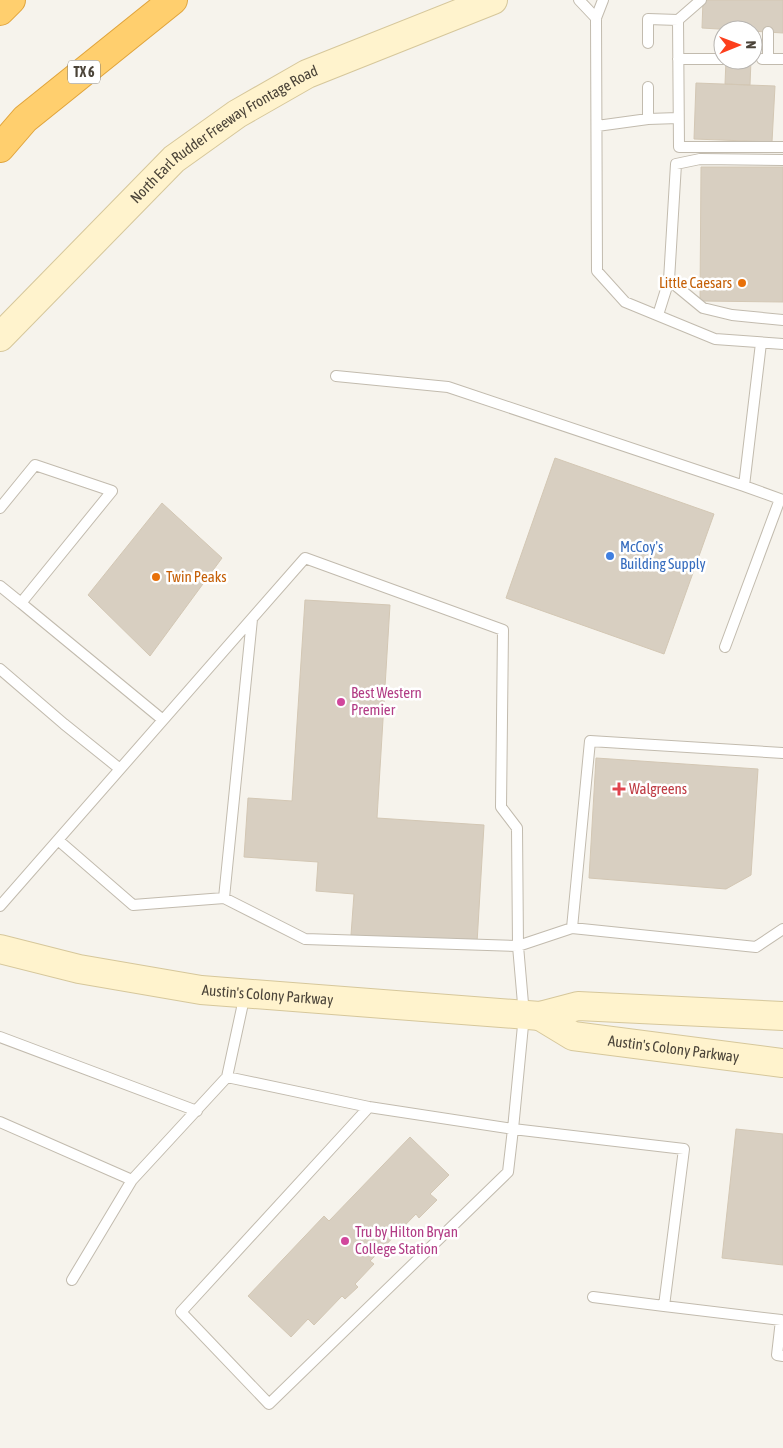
<svg xmlns="http://www.w3.org/2000/svg" width="783" height="1448" font-family="'Asap Condensed',sans-serif">
<style>
.building{fill:#d8cfc1;stroke:#d3c7b4}
.lines{fill:none;stroke-linecap:round;stroke-linejoin:round}
.lane-casing{stroke:#c2bbae;stroke-width:12}
.secondary-casing{stroke:#d6c79b;stroke-width:30}
.highway-casing{stroke:#e0a43c;stroke-width:30}
.lane{stroke:#fff;stroke-width:10}
.secondary{stroke:#fff3cd;stroke-width:28}
.highway{stroke:#ffcf6e;stroke-width:28}
.food-dot{fill:#e8710a;stroke:#fff;stroke-width:2}
.shop-dot{fill:#3f7fe0;stroke:#fff;stroke-width:2}
.hotel-dot{fill:#d1479c;stroke:#fff;stroke-width:2}
.health-dot{fill:#e0444e;stroke:#fff;stroke-width:2}
.labels{text-anchor:middle;stroke-width:5;stroke-linejoin:round;paint-order:stroke}
.shield{fill:#fff;stroke:#817c74;stroke-width:1}
.shield-label{font-size:14px;font-weight:bold;fill:#4b4439}
.street-label{font-size:15px;fill:#4b4439;stroke:#fff}
.food-label{font-size:15px;fill:#c56008;stroke:#fff;text-anchor:end}
.shop-label{font-size:15px;fill:#366cbe;stroke:#fff;text-anchor:start}
.hotel-label{font-size:15px;fill:#b23c85;stroke:#fff;text-anchor:start}
.health-label{font-size:15px;fill:#be3a42;stroke:#fff;text-anchor:start}
</style>
<rect width="100%" height="100%" fill="#f6f3ec"/>
<path class="building" d="M703,0H783V33L702,28Z
M726,60H751L750,85L725,84Z
M696,83L775,86L772,142L694,139Z
M701,167H783V302L700,301Z
M555,458L714,514L664,654L506,598Z
M162,503L222,558L150,656L88,595Z
M305,600L390,605L377,818L484,825L477,943L351,935L354,894L316,891L318,862L244,857L248,798L292,801Z
M596,758L758,769L751,875L726,889L589,878Z
M736,1129L783,1134V1265L722,1258Z
M410,1137L449,1175L430,1194L437,1200L419,1218L416,1214L370,1261L374,1264L355,1284L358,1287L345,1299L342,1296L314,1325L308,1319L291,1337L248,1296L324,1216L329,1221Z"/>
<g class="lines">
<defs>
<path id="lane" d="M579,0L596,18
M603,0L596,18L597,271L625,302L715,339L783,344
M678,20L679,147H783
M768,32V59
M648,43V19L678,20L701,0
M678,59H723
M762,59H783
M648,87V119
M597,126L648,119L678,118
M669,280L703,308L732,315L783,320
M658,315L669,280L676,164L700,159L783,160
M761,343L744,486L783,500
M336,376L448,387L744,486
M0,508L35,465L112,491L21,603L163,720
M0,586L21,603
M725,647L780,499
M0,669L64,724L120,769
M58,840L133,905L224,898L305,939L518,946L572,928L590,741L783,753
M224,898L252,619
M0,906L305,558L503,630L501,807L517,828L518,946L524,1015L513,1129L684,1149L664,1306L781,1320L777,1355L783,1356
M572,928L756,947L783,929
M0,1037L197,1111
M227,1077L369,1107L513,1129L508,1172L269,1404L181,1312L369,1107
M0,1122L132,1180L227,1077L245,994
M72,1280L132,1180
M593,1297L664,1306"/>
<g id="secondary">
<path id="s1" d="M0,337L174,159L237,114L307,74L493,0"/>
<path id="s2" d="M0,949L79,969L201,990L540,1016L578,1006L783,1016"/>
<path id="s3" d="M540,1016L573,1036L783,1063"/>
</g>
<path id="highway" d="M0,11L11,0
M0,148L25,119L173,0"/>
</defs>
<use href="#lane" class="lane-casing"/>
<use href="#secondary" class="secondary-casing"/>
<use href="#highway" class="highway-casing"/>
<use href="#lane" class="lane"/>
<use href="#secondary" class="secondary"/>
<use href="#highway" class="highway"/>
</g>
<g class="food-dot">
<circle cx="742" cy="283" r="5"/>
<circle cx="156" cy="577" r="5"/>
</g>
<circle class="shop-dot" cx="610" cy="556" r="5"/>
<g class="hotel-dot">
<circle cx="341" cy="702" r="5"/>
<circle cx="345" cy="1241" r="5"/>
</g>
<path class="health-dot" d="M616.5 781.5h5v5h5v5h-5v5h-5v-5h-5v-5h5z"/>
<g class="labels">
<rect class="shield" x="68" y="60.5" width="32" height="23" rx="4"/>
<g class="shield-label">
<text x="84" y="77">TX 6</text>
</g>
<g class="street-label">
<text dy="5" stroke="none"><textPath href="#s1" startOffset="304">North Earl Rudder Freeway Frontage Road</textPath></text>
<text dy="5" stroke="none"><textPath href="#s2" startOffset="272">Austin's Colony Parkway</textPath></text>
<text dy="5" stroke="none"><textPath href="#s3" startOffset="140">Austin's Colony Parkway</textPath></text>
</g>
<g class="food-label">
<text x="732" y="288">Little Caesars</text>
<text x="166" y="582" text-anchor="start">Twin Peaks</text>
</g>
<g class="shop-label">
<text x="620" y="552">McCoy's<tspan x="620" dy="17">Building Supply</tspan></text>
</g>
<g class="hotel-label">
<text x="351" y="698">Best Western<tspan x="351" dy="17">Premier</tspan></text>
<text x="355" y="1237">Tru by Hilton Bryan<tspan x="355" dy="17">College Station</tspan></text>
</g>
<g class="health-label">
<text x="629" y="794">Walgreens</text>
</g>
</g>
<g transform="translate(738 45) rotate(89)"><circle r="24" fill="#ffffff" stroke="#b7b4b0"/>
<path d="M0-4L9 19L0 12L-9 19Z" fill="#fc3f1d"/>
<text y="-8" font-size="14" font-weight="bold" text-anchor="middle" fill="#4b4439">N</text>
</g>
</svg>
